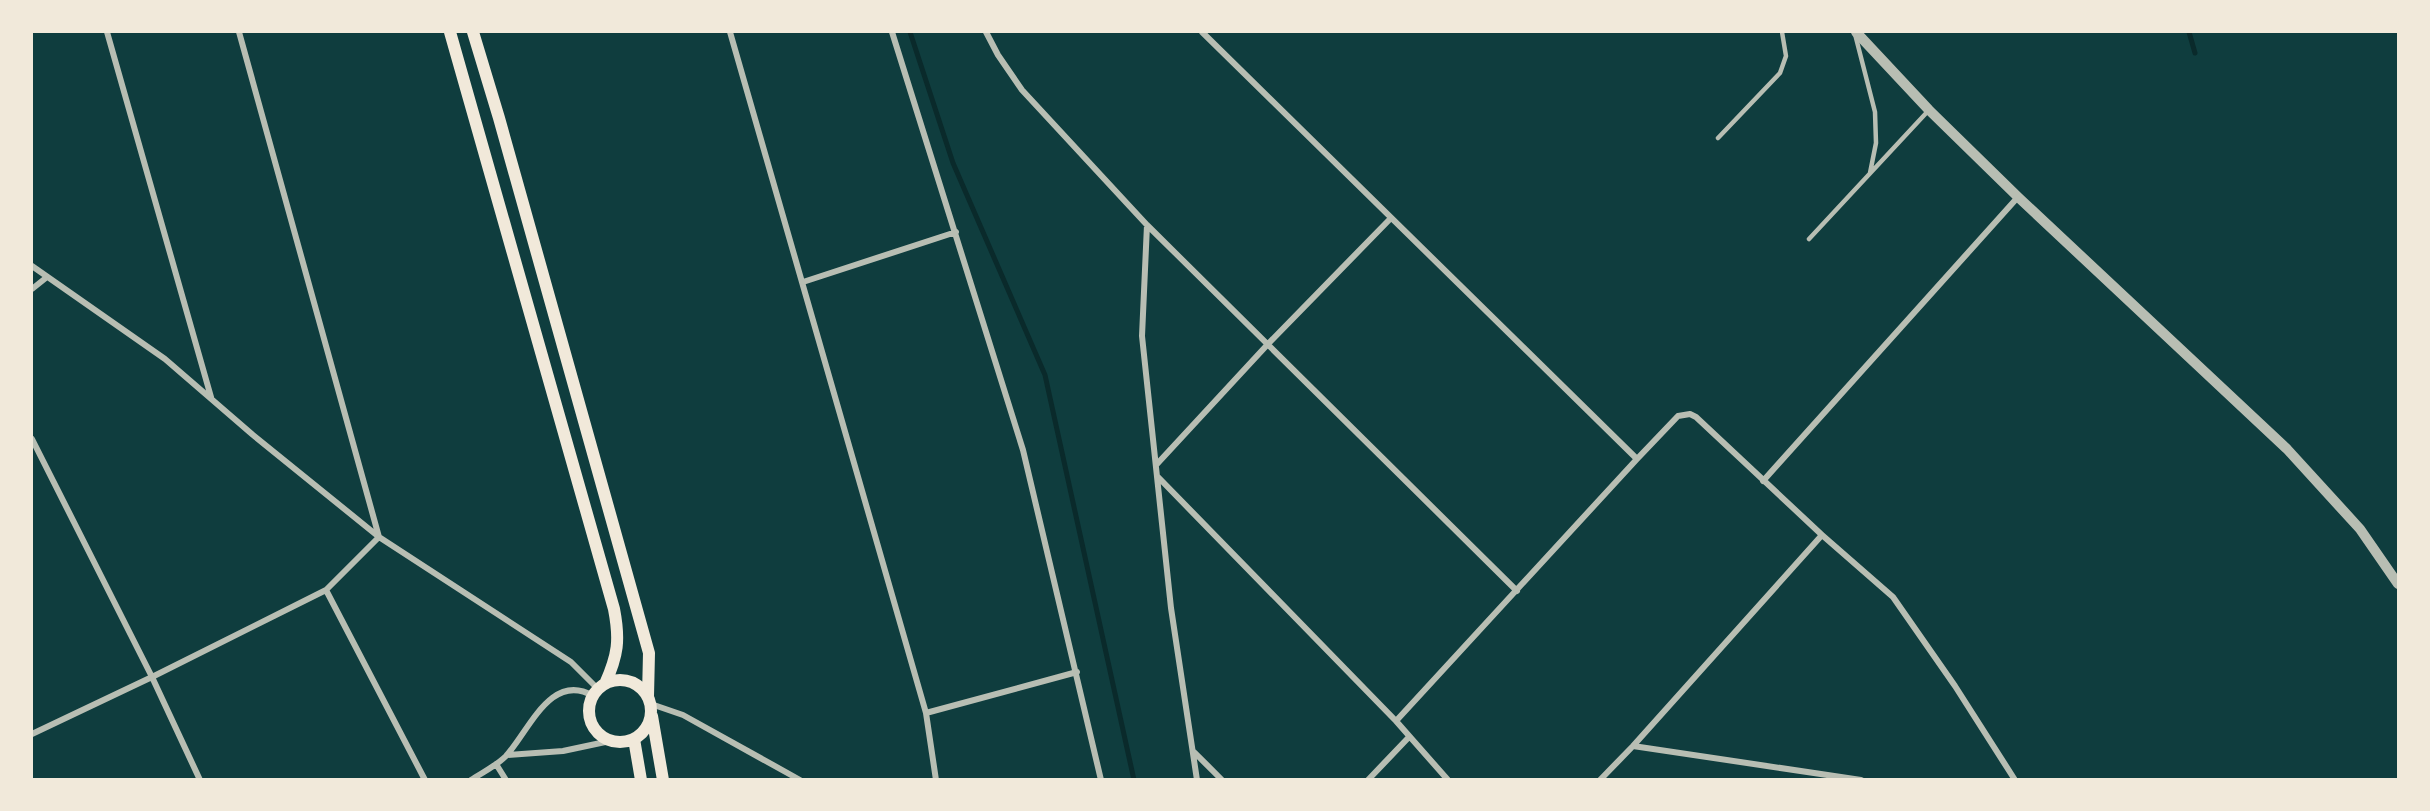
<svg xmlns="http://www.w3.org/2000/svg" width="2430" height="811" font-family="'Roboto Serif',serif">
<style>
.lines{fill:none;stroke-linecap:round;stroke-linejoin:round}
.stream{stroke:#0a2a2b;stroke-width:5}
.service{stroke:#b8beb3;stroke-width:4.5}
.minor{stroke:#b8beb3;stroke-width:6}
.tertiary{stroke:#b8beb3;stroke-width:10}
.secondary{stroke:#f1e9da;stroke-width:12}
</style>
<rect width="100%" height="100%" fill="#0f3d3e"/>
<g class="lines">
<path class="stream" d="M910,32L953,163L1045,375L1134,780
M2189,32L2195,53"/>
<path class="service" d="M1855,34L1875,112L1876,143L1870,173
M1718,138L1780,73L1786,56L1782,32
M1809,239L1929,110"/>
<path class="minor" d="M107,32L211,397
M239,32L379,537
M730,32L926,713L936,780
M892,32L1023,450L1101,780
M986,32L998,55L1022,90L1147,225L1517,591
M1202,32L1637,459
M1147,225L1142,336L1171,608L1197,780
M32,266L165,359L253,435L379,537L571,662L598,689
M803,282L956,232
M32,289L47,277
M32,439L152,677L200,780
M1157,464L1268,344L1391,218
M1158,477L1396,721L1448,780
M1763,481L2018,197
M326,590L425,780
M651,704L683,715L800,780
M926,713L1077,672
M1396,721L1637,459L1678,416L1690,414L1696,417L1822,535L1893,597L1955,686L2015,780
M32,734L152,677L326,590L379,537
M1633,746L1861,780
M1194,752L1222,780
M507,755L563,751L610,741
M496,764L506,780
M471,780C483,772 496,766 506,756C529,731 551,671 593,696
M1368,780L1409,737
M1600,780L1633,746L1822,535"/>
<path class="tertiary" d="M1856,32L1929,110L2018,197L2287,449L2360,529L2398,584"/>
<path class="secondary" d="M450,32L614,609C620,640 618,655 605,684
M473,32L499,118L649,653L648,696
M589 711a31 31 0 1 1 62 0a31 31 0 1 1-62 0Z
M652,716L663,780
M634,739L641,780"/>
</g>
<rect width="2430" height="811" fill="none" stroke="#f1e9da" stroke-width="66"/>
</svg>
